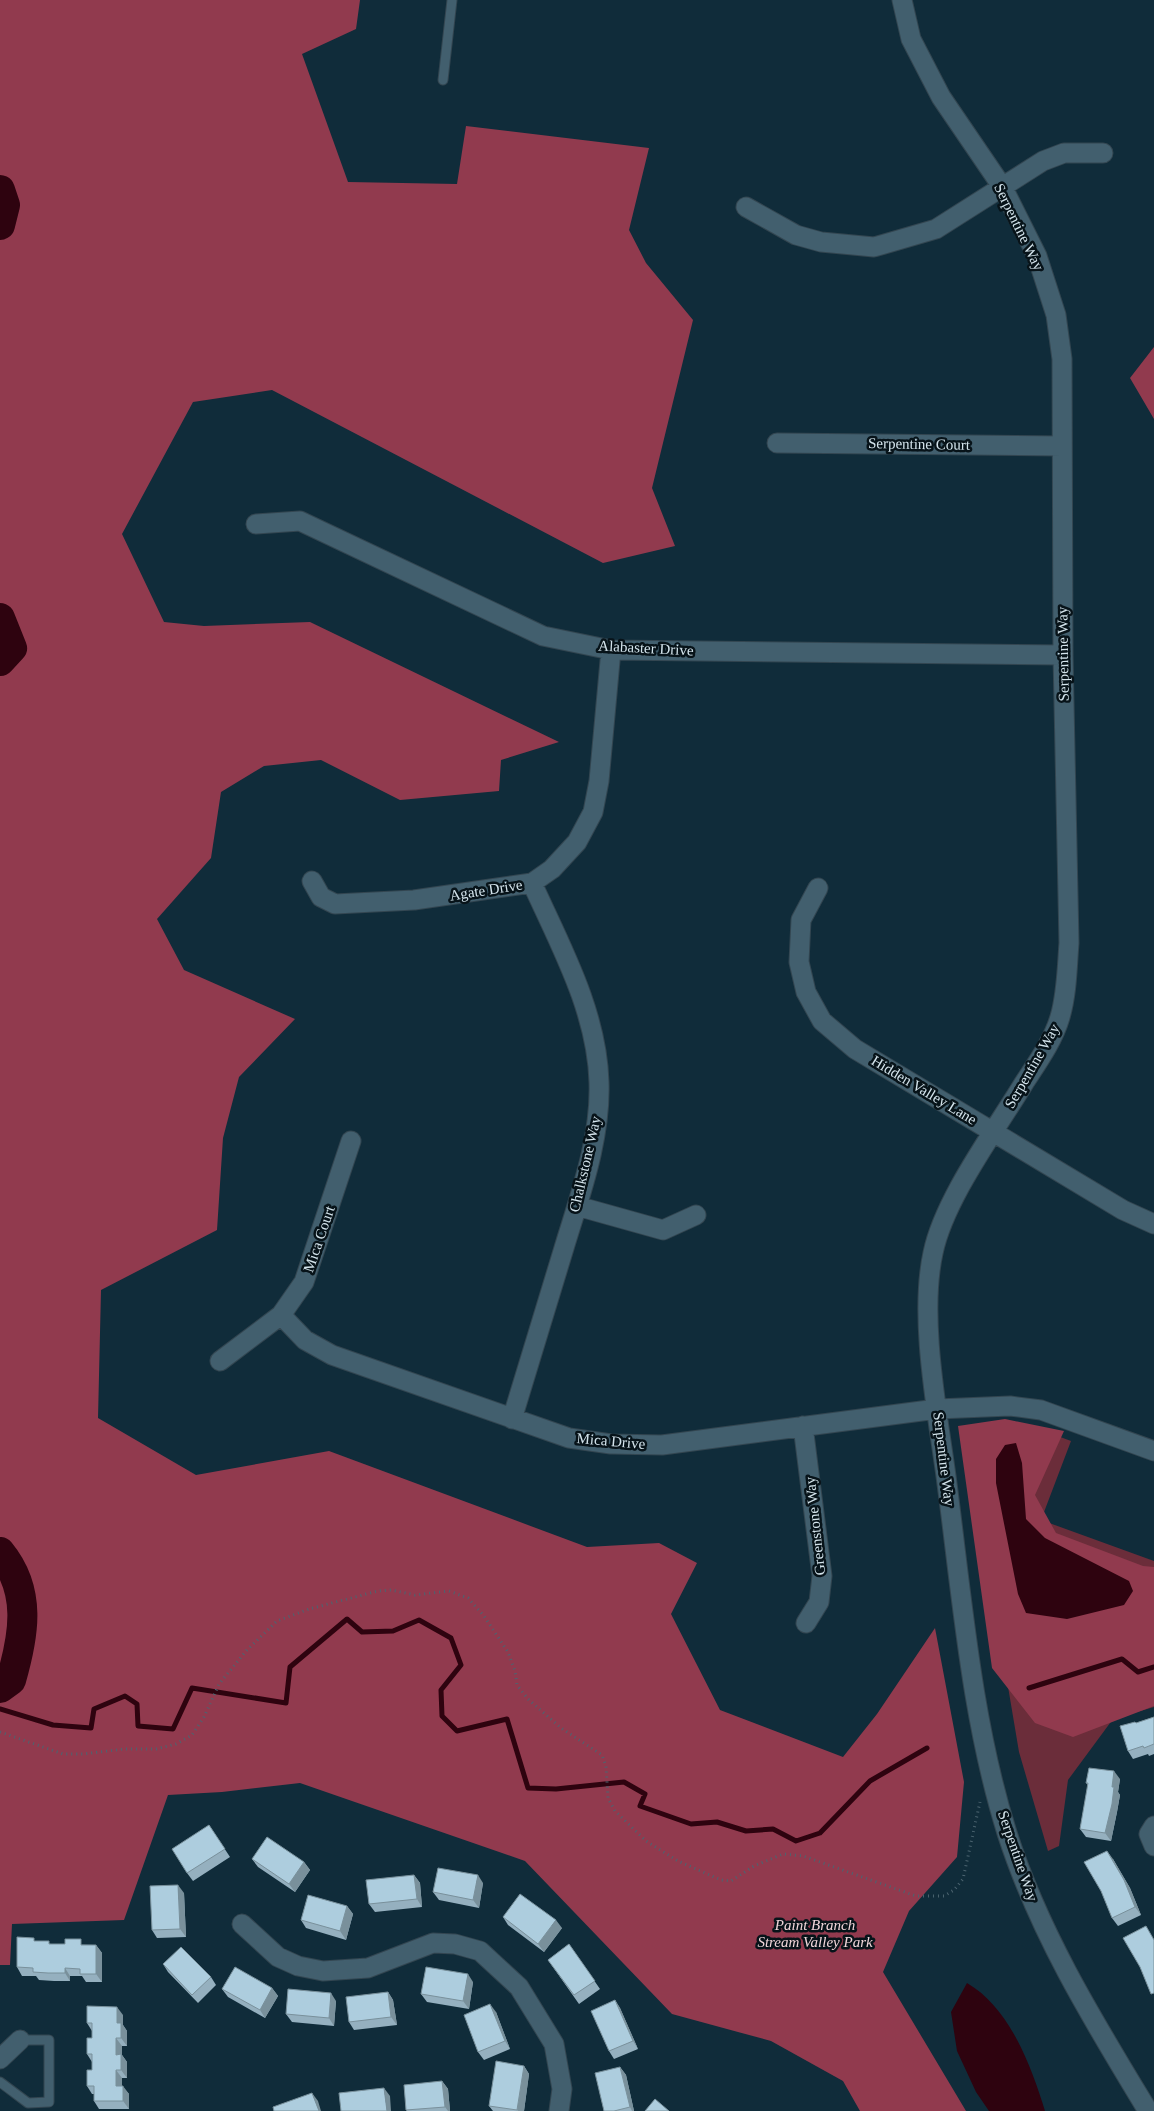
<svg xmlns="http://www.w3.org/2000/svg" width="1154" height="2111" font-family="'Times New Roman',serif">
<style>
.green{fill:#6b2d3a}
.forest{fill:#913a4e}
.water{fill:#2e030f}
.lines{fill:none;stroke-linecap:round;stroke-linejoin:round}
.stream{stroke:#2e030f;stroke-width:5}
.river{stroke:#2e030f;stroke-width:30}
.service-casing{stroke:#334651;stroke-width:11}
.minor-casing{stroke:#334651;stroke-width:21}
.path{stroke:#4c6470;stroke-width:3;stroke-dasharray:1 4;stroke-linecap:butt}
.service{stroke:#425f6e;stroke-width:9}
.minor{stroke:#425f6e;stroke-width:19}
.wall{fill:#95b0bf}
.shaded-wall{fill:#79909b}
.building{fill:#adcdde;stroke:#79909b}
.labels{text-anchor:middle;stroke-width:5;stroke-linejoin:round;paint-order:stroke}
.street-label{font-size:15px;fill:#d4e4ec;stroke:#071319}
.park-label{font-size:15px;font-style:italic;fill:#f1d6da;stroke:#071319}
</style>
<rect width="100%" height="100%" fill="#102c3a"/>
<path class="green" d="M1031,1426L1071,1441L1041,1520L1154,1561V1707L1113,1719L1068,1780L1059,1846L1048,1851L1019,1752L1003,1657Z"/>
<path class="forest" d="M0,0H360L356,29L302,54L348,182L457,184L466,126L649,148L629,230L646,263L693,320L652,488L675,546L603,563L272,390L193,402L122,534L164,622L204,626L310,622L559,742L501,760L499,791L400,800L321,760L264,766L221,792L211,858L157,919L184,970L295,1019L239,1077L223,1138L217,1230L101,1290L98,1418L196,1475L329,1451L587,1547L659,1543L697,1563L671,1614L720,1710L843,1757L877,1714L935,1628L964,1782L957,1857L909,1911L883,1972L966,2111H860L843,2081L771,2041L672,2014L525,1861L300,1783L222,1792L168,1795L124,1920L12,1924L10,1965H0Z
M1154,347V419L1130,378Z
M1005,1419L1064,1431L1035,1495L1056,1533L1143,1566L1154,1567V1706L1073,1737L1035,1723L992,1668L958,1426Z"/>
<path class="water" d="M1016,1443L1022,1463L1026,1519L1045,1538L1129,1581L1133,1591L1124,1605L1067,1619L1026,1613L1018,1594L996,1483V1459L1005,1445Z
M967,1983C1010,2008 1031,2066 1045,2111H989L976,2092L957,2051L951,2012Z"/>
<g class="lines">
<path class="stream" d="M1029,1688L1122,1659L1138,1672L1154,1667
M0,1709L53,1725L91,1728L94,1709L125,1696L137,1704L138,1726L173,1729L192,1688L286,1703L290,1667L347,1619L362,1632L393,1631L419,1620L451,1638L461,1665L441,1690L442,1716L457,1731L507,1719L528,1788L556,1789L624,1782L645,1794L640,1806L691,1824L717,1822L746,1831L773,1829L796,1841L820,1833L870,1781L927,1748"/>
<path class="river" d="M0,190L5,205L0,225
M0,618L12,648L0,661
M0,1552C32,1591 24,1635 11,1680L0,1688"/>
<defs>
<path id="service" d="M443,80L452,0
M0,2082L28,2103L49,2102V2040H20"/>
<path id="minor" d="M902,0L911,39L941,97L1003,188L1037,256L1056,315L1062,359L1063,655L1069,943C1067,968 1067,993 1060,1017C1053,1041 1037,1063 1024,1083C995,1131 944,1199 933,1253C919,1317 937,1410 946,1476C962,1596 971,1718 1007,1833C1039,1933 1094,2022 1148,2111
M746,207L796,235L821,242L874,247L936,229L1043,161L1064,153H1103
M777,443L1062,446
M256,524L300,521L543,636L611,650L1063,655
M312,881L321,897L335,904L414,900L532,883L552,869L577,842L593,812L599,781L611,650
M818,888L801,920L799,962L806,992L822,1021L855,1049L1123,1210L1154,1224
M577,1206L663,1230L696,1215
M281,1315L305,1340L332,1355L569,1438L611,1444L662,1445L937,1409L1010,1406L1041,1410L1154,1451
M220,1361L281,1315L304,1282L351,1141
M512,1419C529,1362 547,1305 564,1248C580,1195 601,1139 599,1082C597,1011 560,945 532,883
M803,1426L822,1576L819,1602L806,1623
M1154,1826L1149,1834L1154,1846
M242,1924L278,1957L298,1966L323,1971L368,1968L433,1943L455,1944L480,1951L519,1987L554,2044L562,2089L559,2111
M0,2059L20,2040"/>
</defs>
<use href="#service" class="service-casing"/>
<use href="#minor" class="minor-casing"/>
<path class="path" d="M0,1732L63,1754H84L124,1749H156L176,1744L192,1735L204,1717L219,1684L247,1650L277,1621L309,1609L378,1591L391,1590L415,1595L449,1591L468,1598L484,1616L508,1652L515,1671L517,1685L528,1699L561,1728L602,1755L606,1766L608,1798L615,1811L646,1841L678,1861L721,1880L731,1881L754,1866L783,1854L803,1856L916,1896H944L954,1890L963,1879L980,1802"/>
<use href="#service" class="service"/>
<use href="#minor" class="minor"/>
</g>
<path class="wall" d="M1154,1717V1754L1149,1756L1148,1754L1133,1759L1128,1751L1136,1723Z
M1120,1779L1118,1792L1120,1795L1117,1812L1111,1841L1086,1837L1080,1829L1088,1785L1086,1783Z
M209,1825L230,1857L193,1881L187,1873Z
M252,1859L304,1862L310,1870L295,1892L258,1867Z
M1113,1859L1130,1888L1141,1915L1118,1926L1112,1918Z
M414,1875L420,1883L422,1907L375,1912L369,1904Z
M483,1883L479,1908L439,1900L433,1892Z
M184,1893L186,1937L157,1938L152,1930Z
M347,1906L353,1914L346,1940L306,1928L301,1920Z
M503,1917L562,1928L544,1952L508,1925Z
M36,1941L51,1944L96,1945L102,1953V1982H86L82,1976H70V1981H54L39,1980L36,1976H22L17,1967Z
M569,1944L600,1989L579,2004L548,1960Z
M163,1964L211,1977L216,1985L198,2003L168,1972Z
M473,1982L469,2009L427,2002L421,1994Z
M272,1988L278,1996L265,2018L228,1997L222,1989Z
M388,1992L393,2000L397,2025L354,2030L349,2022Z
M615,2000L620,2008L638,2049L614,2059L609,2051Z
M336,2001L334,2026L292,2022L286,2014Z
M496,2012L510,2049L484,2060L478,2052Z
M123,2015V2025L127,2031V2046H122V2055L127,2062V2078H122V2086L129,2094V2109H99L94,2101V2094H92L87,2086L92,2070V2062L87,2054L92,2038V2031L87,2023Z
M524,2066L529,2074L524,2111H493L489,2106Z
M620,2067L626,2075L634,2111H604Z
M442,2081L448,2089L450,2111H407L406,2110Z"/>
<path class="shaded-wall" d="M1114,1771L1120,1779L1118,1792L1120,1795L1117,1812L1111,1841L1105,1833Z
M1107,1851L1113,1859L1130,1888L1141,1915L1135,1907Z
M304,1862L310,1870L295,1892L289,1884Z
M414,1875L420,1883L422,1907L417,1899Z
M478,1875L483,1883L479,1908L473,1900Z
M178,1885L184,1893L186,1937L180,1929Z
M347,1906L353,1914L346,1940L340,1931Z
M556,1920L562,1928L544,1952L538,1944Z
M96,1945L102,1953V1982L96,1974Z
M65,1968L70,1976V1981L65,1973Z
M468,1974L473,1982L469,2009L463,2001Z
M272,1988L278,1996L265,2018L260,2010Z
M388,1992L393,2000L397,2025L391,2017Z
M331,1993L336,2001L334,2026L329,2018Z
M615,2000L620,2008L638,2049L633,2041Z
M490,2004L496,2012L510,2049L505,2041Z
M117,2007L123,2015V2025L127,2031V2046L121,2038L117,2023Z
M116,2038L122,2046V2055L127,2062V2078L121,2070L116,2055Z
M524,2066L529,2074L524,2111H518L517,2110Z
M620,2067L626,2075L634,2111H632L630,2107Z
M116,2070L122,2078V2094L116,2086Z
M442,2081L448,2089L450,2111H448L445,2107Z
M123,2086L129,2094V2109L123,2101Z
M384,2088L390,2096L391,2111H387Z
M312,2093L318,2101L321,2111H319Z"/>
<path class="building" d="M1154,1717V1744L1144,1748L1143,1746L1128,1751L1120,1726L1135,1722L1136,1723Z
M1089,1768L1114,1771L1112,1787H1114L1112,1804L1105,1833L1080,1829L1088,1783H1086Z
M209,1825L225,1849L187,1873L172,1849Z
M267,1837L304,1862L289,1884L252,1859Z
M1107,1851L1124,1880L1135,1907L1112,1918L1101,1891L1084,1862Z
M438,1868L478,1875L473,1900L433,1892Z
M414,1875L417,1899L369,1904L366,1880Z
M178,1885L180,1929L152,1930L150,1886Z
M520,1894L556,1920L538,1944L503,1917Z
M308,1895L347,1906L340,1931L301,1920Z
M1146,1926L1154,1940V1993L1151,1994L1140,1967L1123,1938Z
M17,1937L34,1938V1941H49V1944H65V1939H81V1945H96V1974H80V1969L65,1968V1973H48L33,1972V1968L17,1967Z
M569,1944L595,1981L574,1995L548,1960Z
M181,1947L211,1977L192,1995L163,1964Z
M235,1967L272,1988L260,2010L222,1989Z
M426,1967L468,1974L463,2001L421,1994Z
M288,1989L331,1993L329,2018L286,2014Z
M388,1992L391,2017L349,2022L346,1997Z
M615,2000L633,2041L609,2051L591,2011Z
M490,2004L505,2041L478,2052L464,2015Z
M87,2006L117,2007V2023H121V2038H116V2055L121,2054V2070H116V2086H123V2101H94V2086H87V2070H92V2054H87V2038H92V2023H87Z
M496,2061L524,2066L517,2110L489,2106Z
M620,2067L630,2107L614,2111H604L595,2073Z
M442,2081L445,2107L406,2110L404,2085Z
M384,2088L387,2111H341L339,2093Z
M312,2093L319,2111H274L273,2107Z
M655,2099L669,2111H645Z"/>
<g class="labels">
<g class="street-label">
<text transform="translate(1019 227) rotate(64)" y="5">Serpentine Way</text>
<text transform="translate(919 444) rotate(1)" y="5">Serpentine Court</text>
<text transform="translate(646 648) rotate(3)" y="5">Alabaster Drive</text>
<text transform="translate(1063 654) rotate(-91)" y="5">Serpentine Way</text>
<text transform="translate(486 890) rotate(-9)" y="5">Agate Drive</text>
<text transform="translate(1032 1066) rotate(-60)" y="5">Serpentine Way</text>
<text transform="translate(924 1090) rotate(31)" y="5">Hidden Valley Lane</text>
<text transform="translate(585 1164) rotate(-77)" y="5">Chalkstone Way</text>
<text transform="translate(319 1239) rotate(-71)" y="5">Mica Court</text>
<text transform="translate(611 1441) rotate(5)" y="5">Mica Drive</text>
<text transform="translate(944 1459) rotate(83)" y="5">Serpentine Way</text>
<text transform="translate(815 1526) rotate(-96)" y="5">Greenstone Way</text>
<text transform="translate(1018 1856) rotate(71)" y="5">Serpentine Way</text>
</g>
<g class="park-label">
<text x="815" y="1930">Paint Branch<tspan x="815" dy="17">Stream Valley Park</tspan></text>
</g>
</g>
</svg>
